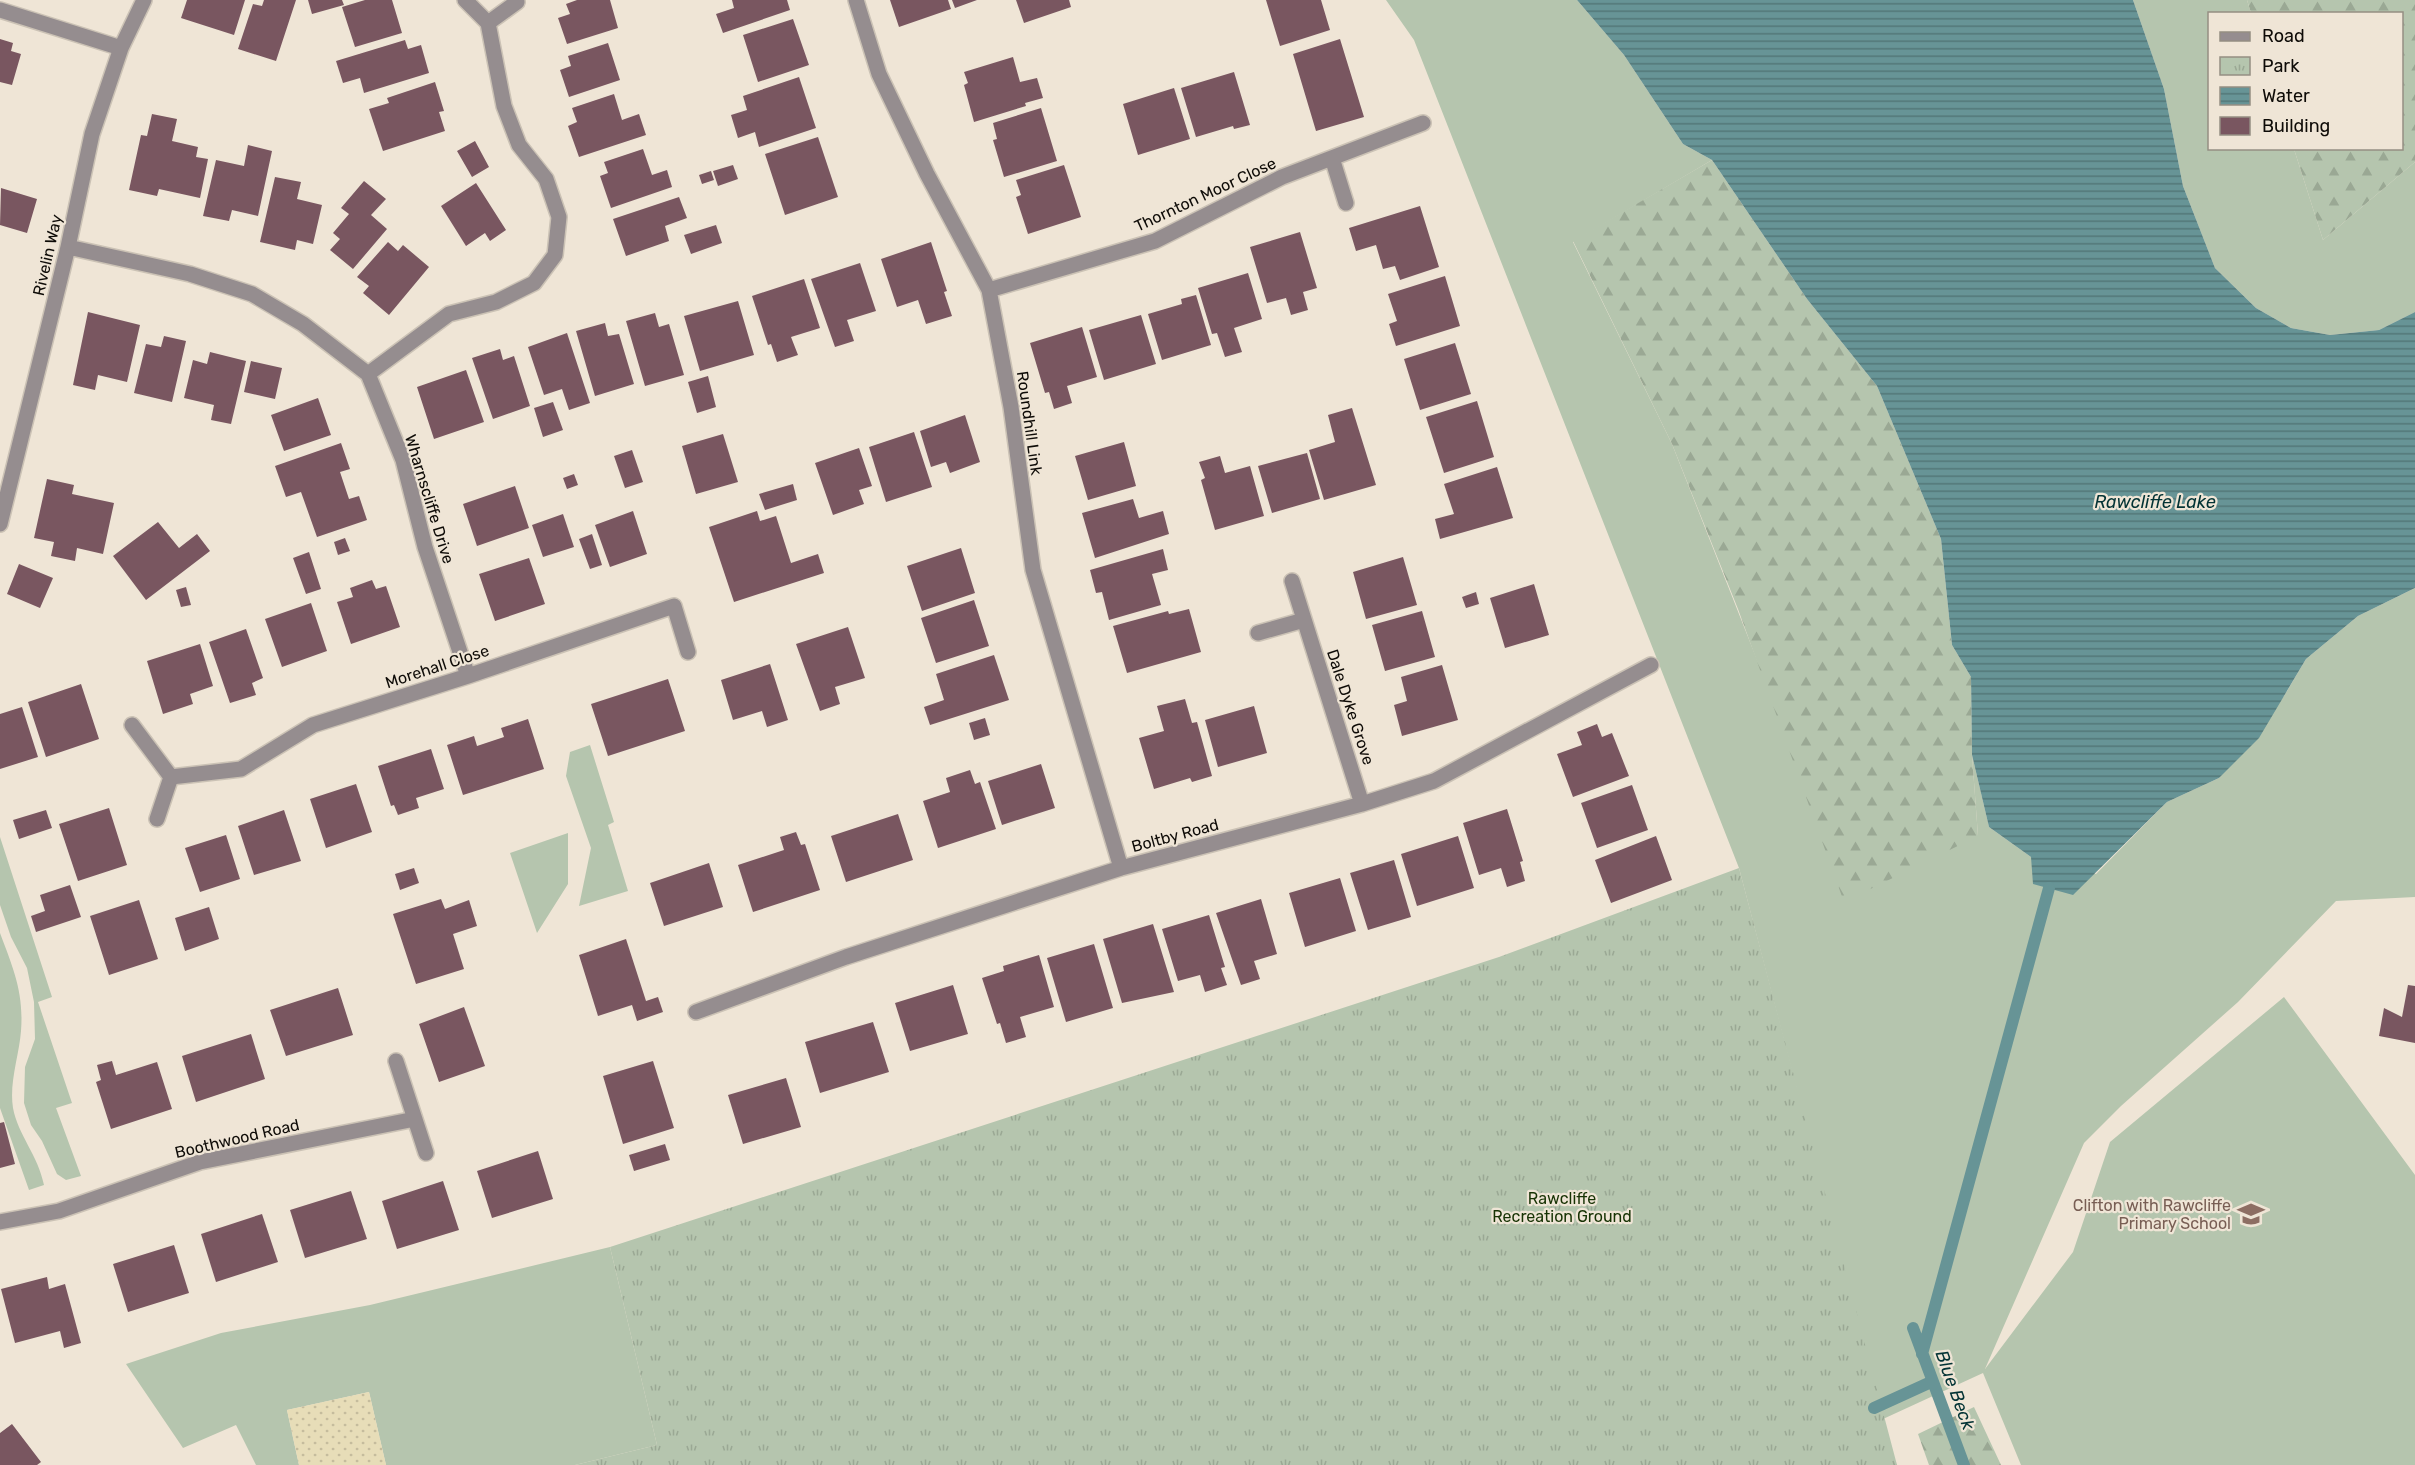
<svg xmlns="http://www.w3.org/2000/svg" width="2415" height="1465" font-family="Rubik,sans-serif">
<style>
.grass{fill:#b5c5ae}
.forest{fill:url(#forest-firs)}
.sand{fill:url(#sand-dots)}
.park{fill:url(#park-tufts)}
.water{fill:url(#water-rules)}
.lines{fill:none;stroke-linecap:round;stroke-linejoin:round}
.stream{stroke:#679496;stroke-width:12}
.building{fill:#795660}
.street-casing{stroke:#cbc2b5;stroke-width:18}
.street{stroke:#958d8f;stroke-width:15}
.labels{text-anchor:middle;stroke-width:4.5;stroke-linejoin:round;paint-order:stroke}
.street-label{font-size:16px;fill:#0e0b07;stroke:#efe5d6}
.park-label{font-size:16px;fill:#173304;stroke:#efe5d6}
.education-label{font-size:16px;fill:#785e54;stroke:#efe5d6;text-anchor:end}
.water-label{font-size:18px;font-style:italic;fill:#033335;stroke:#efe5d6}
</style>
<defs>
<pattern id="forest-firs" width="22" height="20" patternUnits="userSpaceOnUse" patternTransform="scale(1.5)"><rect width="22" height="20" fill="#b5c5ae"/><path d="M5 1l3.5 6h-7zM16 11l3.5 6h-7z" fill="#9aa894"/></pattern>
<pattern id="sand-dots" width="8" height="8" patternUnits="userSpaceOnUse" patternTransform="scale(1.5)"><rect width="8" height="8" fill="#e7ddb8"/><path d="M2 2h.1M6 6h.1" fill="none" stroke="#c5bc9d" stroke-width="1.8" stroke-linecap="round"/></pattern>
<pattern id="park-tufts" width="24" height="20" patternUnits="userSpaceOnUse" patternTransform="scale(1.5)"><rect width="24" height="20" fill="#b5c5ae"/><path d="M3 7l-1-3M5 7V3M7 7l1-3M15 17l-1-3M17 17v-4M19 17l1-3" fill="none" stroke="#9aa894"/></pattern>
<pattern id="water-rules" width="6" height="5" patternUnits="userSpaceOnUse" patternTransform="scale(1.5)"><rect width="6" height="5" fill="#679496"/><path d="M0 2.5h6" fill="none" stroke="#537778"/></pattern>
</defs>
<rect width="100%" height="100%" fill="#efe5d6"/>
<path class="grass" d="M1386,0H1577L1624,55L1683,144L1712,160L1573,242L1672,444L1776,708L1978,836L1972,755L1989,827L2031,857L2096,874L2167,802L2219,778L2284,696L2306,659L2358,616L2415,588V897L2336,901L2238,1002L2121,1106L2084,1143L1985,1369L2073,1252L2110,1142L2284,997L2415,1175V1465H2021L1983,1373L1883,1419L1739,868L1414,40Z
M2133,0H2247L2251,13L2210,14V148L2294,149L2323,240L2415,162V312L2379,330L2330,335L2291,328L2256,308L2215,268L2183,186L2164,89Z
M590,745L614,822L608,825L628,891L579,906L591,848L566,776L570,752Z
M568,833V884L537,933L510,853Z
M0,837L52,997L38,1002L72,1103L56,1108L81,1176L66,1180L57,1174L42,1141L31,1125L24,1103L25,1067L35,1039L34,1002L27,968L11,937L0,905Z
M0,933C13,968 24,992 21,1031C19,1056 9,1083 13,1108C18,1135 38,1155 44,1185L29,1190L0,1108Z
M610,1247L657,1445L575,1465H386L369,1392L287,1410L299,1465H256L236,1425L183,1448L126,1364L221,1333L370,1305Z"/>
<path class="forest" d="M2247,0H2415V162L2323,240L2294,149L2402,148V14L2251,13Z
M1712,160L1807,299L1877,386L1941,539L1952,645L1971,677L1972,755L1978,836L1844,902L1738,609L1672,444L1573,241Z
M1974,1407L2001,1465H1929L1918,1434Z"/>
<path class="sand" d="M369,1392L386,1465H299L287,1410Z"/>
<path class="park" d="M1739,868L1897,1465H575L657,1445L610,1247L1499,957Z"/>
<path class="water" d="M1577,0H2133L2164,89L2183,186L2215,268L2256,308L2291,328L2330,335L2379,330L2415,312V588L2358,616L2306,659L2259,738L2219,778L2167,802L2073,895L2033,884L2031,857L1989,827L1972,755L1971,677L1952,645L1941,539L1877,386L1807,299L1712,160L1683,144L1624,55Z"/>
<g class="lines">
<path class="stream" d="M1913,1328L1964,1465
M1922,1354L2049,888
M1874,1408L1931,1382"/>
</g>
<path class="building" d="M187,0H245L234,35L181,18Z
M264,0H296L276,61L238,49L253,4L262,6Z
M308,0H342L344,5L312,14Z
M365,0H392L402,33L355,47L342,7Z
M577,0H610L618,28L567,44L558,18L570,14L566,4Z
M732,0H787L790,10L723,33L716,14L734,8Z
M890,0H948L951,9L899,27Z
M952,0H977L955,8Z
M1016,0H1069L1071,7L1024,23Z
M1266,0H1321L1330,30L1280,46Z
M793,19L809,65L758,82L743,35Z
M0,39L13,43L11,51L21,54L12,85L0,82Z
M1340,39L1364,117L1316,131L1293,54Z
M405,40L408,49L421,45L429,73L364,93L360,78L343,83L336,61Z
M608,43L620,80L569,97L560,70L571,66L568,56Z
M1013,57L1020,82L1037,78L1043,98L1025,103L1026,106L974,122L964,85L968,83L964,72Z
M1234,72L1250,125L1234,129L1233,126L1196,137L1181,88Z
M799,77L816,128L759,147L755,132L738,138L731,115L747,110L743,96Z
M435,82L444,111L439,112L445,131L383,151L369,109L389,103L387,98Z
M1174,88L1190,139L1138,155L1123,104Z
M614,94L622,120L639,114L646,135L579,157L568,126L577,122L572,108Z
M1041,108L1057,161L1004,177L993,140L997,139L993,123Z
M152,114L177,119L172,141L198,147L196,157L208,159L200,198L159,189L157,196L129,190L141,135L147,136Z
M818,137L838,197L785,215L765,154Z
M475,141L489,167L472,177L457,151Z
M248,145L272,151L258,216L232,210L229,221L203,216L216,160L244,166Z
M643,149L652,175L667,170L672,187L611,208L600,176L608,173L604,162Z
M733,165L738,179L718,186L713,171Z
M1064,165L1081,217L1028,234L1016,197L1021,195L1016,180Z
M711,171L714,180L702,184L699,175Z
M275,177L301,182L297,199L322,205L313,244L297,240L295,250L260,242Z
M364,181L386,199L371,215L387,229L353,269L330,250L340,239L333,233L349,214L341,208Z
M476,183L506,230L490,241L485,233L466,246L441,206Z
M1,188L37,199L27,233L0,225Z
M679,197L687,218L665,226L669,241L626,256L613,219Z
M1420,206L1439,267L1400,280L1395,266L1383,269L1376,245L1356,251L1349,228Z
M716,225L722,243L691,254L684,235Z
M1300,232L1317,288L1303,292L1308,310L1291,315L1286,298L1267,303L1250,247Z
M388,242L398,251L403,245L429,267L389,315L363,293L369,286L357,277Z
M931,242L947,291L944,292L952,316L926,324L918,300L897,307L881,259Z
M860,263L876,311L847,320L854,341L835,347L811,279Z
M1248,273L1262,319L1234,328L1242,352L1225,357L1217,333L1212,334L1198,288Z
M1445,276L1460,326L1396,346L1389,324L1397,321L1388,294Z
M804,279L820,328L791,337L798,355L777,362L771,344L768,345L752,296Z
M1196,295L1211,345L1162,360L1148,314L1182,304L1181,299Z
M738,301L754,355L700,371L684,316Z
M88,312L140,325L127,382L98,375L95,390L73,385Z
M655,313L659,327L669,324L684,375L645,386L626,321Z
M1141,315L1156,364L1104,380L1089,330Z
M605,323L608,336L619,334L634,384L595,396L576,331Z
M1082,327L1097,377L1067,386L1072,403L1054,409L1049,392L1045,393L1030,343Z
M567,333L590,403L569,410L562,389L544,395L528,347Z
M164,336L186,341L172,402L134,393L146,344L161,347Z
M1455,343L1471,394L1420,410L1404,359Z
M500,349L503,360L514,356L530,406L493,419L472,358Z
M210,352L246,361L231,424L211,420L214,405L184,398L193,360L207,364Z
M251,361L282,368L275,399L244,392Z
M466,370L484,422L434,439L417,387Z
M708,376L716,407L697,413L688,382Z
M318,398L331,435L284,451L271,415Z
M1477,401L1494,457L1444,473L1426,417Z
M553,402L563,430L543,437L534,408Z
M1352,408L1376,485L1324,500L1309,450L1335,442L1328,415Z
M965,415L980,462L950,473L946,462L931,467L920,431Z
M914,432L932,487L886,502L869,447Z
M723,434L738,482L696,494L682,446Z
M1124,442L1136,486L1088,500L1075,456Z
M341,443L350,469L340,472L349,499L359,496L367,520L317,537L301,492L286,497L275,466Z
M859,448L872,486L859,490L864,504L833,515L815,463Z
M632,450L643,482L625,488L614,456Z
M1307,453L1320,499L1272,513L1258,466Z
M1220,456L1225,473L1250,466L1264,516L1215,530L1201,480L1205,478L1199,462Z
M1497,467L1513,518L1440,539L1435,519L1454,514L1444,484Z
M574,474L578,485L567,489L563,478Z
M47,479L74,485L72,494L114,503L103,554L77,548L75,561L51,556L54,542L34,538Z
M793,484L797,500L765,510L759,494Z
M515,486L529,528L477,546L463,504Z
M1133,499L1139,518L1163,511L1169,534L1095,558L1082,513Z
M633,511L647,554L610,567L595,525Z
M757,511L760,521L776,516L791,563L818,554L824,573L734,602L709,527Z
M563,514L574,547L543,557L532,525Z
M158,522L179,548L197,534L210,551L146,600L113,556Z
M592,534L602,565L590,569L579,539Z
M345,538L350,551L338,555L334,542Z
M961,548L975,593L922,611L907,566Z
M1163,549L1168,570L1152,574L1161,605L1109,620L1102,592L1096,593L1090,570Z
M309,552L321,589L306,594L293,558Z
M1403,557L1417,605L1366,619L1353,572Z
M529,558L545,604L495,621L479,574Z
M19,564L53,578L40,608L7,594Z
M372,580L376,589L386,586L400,627L351,644L337,602L353,597L350,588Z
M1534,584L1549,635L1505,648L1490,598Z
M186,587L191,605L181,607L176,590Z
M1476,592L1479,604L1466,608L1462,597Z
M974,600L989,646L936,663L921,618Z
M311,603L327,651L282,667L265,619Z
M1189,609L1201,652L1127,673L1113,626L1168,611L1169,614Z
M1422,611L1435,657L1385,671L1372,625Z
M848,627L865,678L835,687L840,704L820,711L796,644Z
M246,629L263,678L252,683L256,695L230,703L209,642Z
M200,644L213,686L190,694L193,704L163,714L147,661Z
M994,655L1009,700L930,725L924,707L944,700L936,674Z
M770,664L788,720L767,727L762,711L733,720L721,680Z
M1442,665L1458,720L1402,736L1394,705L1407,701L1401,677Z
M668,679L685,731L608,756L591,704Z
M81,684L99,739L46,757L28,702Z
M1185,699L1192,723L1197,722L1212,776L1192,782L1190,778L1154,789L1139,738L1164,731L1157,706Z
M1254,706L1267,753L1218,767L1205,720Z
M22,707L38,757L0,769V714Z
M985,718L990,735L974,740L969,723Z
M528,719L544,769L463,795L447,745L474,736L477,746L504,737L501,728Z
M1597,724L1602,737L1612,733L1629,776L1573,797L1557,754L1582,745L1577,732Z
M431,749L444,789L416,798L419,808L398,815L394,805L391,806L378,766Z
M1041,764L1055,808L1002,825L988,781Z
M970,770L975,784L980,782L996,829L938,848L923,801L950,792L946,778Z
M356,784L372,832L326,848L310,799Z
M1632,785L1648,830L1597,848L1581,803Z
M109,808L127,865L78,881L59,824Z
M1507,809L1523,861L1520,862L1525,881L1507,887L1501,868L1479,875L1463,823Z
M46,810L52,828L19,839L13,820Z
M284,810L301,861L254,875L238,826Z
M898,814L913,860L846,882L831,836Z
M796,832L801,845L805,844L820,890L753,912L738,865L784,850L780,837Z
M226,835L240,879L200,892L185,848Z
M1458,836L1474,888L1417,906L1401,854Z
M1656,836L1672,880L1611,903L1595,860Z
M1394,860L1411,917L1368,930L1350,873Z
M709,863L723,907L664,926L650,883Z
M414,868L419,883L400,890L395,874Z
M1340,878L1356,931L1305,947L1289,893Z
M70,885L81,917L36,932L31,916L45,911L40,895Z
M441,899L445,909L469,900L477,926L453,934L464,969L416,984L393,914Z
M1261,899L1277,954L1254,961L1260,979L1241,985L1216,913Z
M139,900L158,959L109,975L90,916Z
M209,907L219,939L185,951L175,918Z
M1209,915L1225,967L1221,968L1227,985L1205,992L1200,975L1178,981L1162,929Z
M1153,924L1174,992L1122,1003L1103,939Z
M626,939L646,1001L658,997L663,1012L637,1021L632,1005L598,1016L579,955Z
M1094,944L1113,1008L1066,1022L1047,958Z
M1039,955L1054,1007L1020,1017L1026,1037L1006,1043L1000,1023L997,1024L982,978L1004,971L1003,966Z
M953,985L968,1034L910,1051L895,1003Z
M2408,985L2415,986V1043L2379,1036L2384,1008L2402,1017Z
M338,988L353,1035L286,1056L270,1010Z
M464,1007L485,1066L439,1082L419,1024Z
M873,1022L889,1072L820,1093L805,1042Z
M251,1034L265,1079L196,1102L182,1056Z
M112,1061L116,1075L157,1062L172,1109L111,1129L96,1082L101,1080L97,1065Z
M653,1061L674,1128L623,1144L603,1076Z
M786,1078L801,1127L743,1144L728,1095Z
M4,1122L15,1164L0,1168V1123Z
M665,1144L670,1160L634,1171L629,1155Z
M538,1151L553,1199L492,1218L477,1171Z
M443,1181L459,1230L397,1249L382,1201Z
M351,1191L367,1239L305,1258L290,1210Z
M262,1214L278,1262L216,1282L201,1234Z
M174,1245L189,1293L128,1312L113,1264Z
M47,1277L49,1289L65,1284L81,1343L64,1348L60,1331L15,1343L1,1289Z
M12,1424L41,1462L37,1465H0V1433Z"/>
<g class="lines">
<defs>
<path id="street" d="M856,0L879,74L927,174L989,290L1011,407L1033,570L1121,868
M0,10L121,48
M488,23L517,2
M1332,158L1346,203
M68,247L190,274L252,294L303,324L368,374L403,460L425,547L468,676
M989,290L1155,241L1282,177L1423,123
M368,374L449,314L496,302L534,283L555,255L559,217L546,179L519,145L504,106L488,23L465,0
M0,524L68,247L92,134L121,48L144,0
M1292,581L1362,804
M1258,633L1304,620
M132,725L171,777L157,819
M171,777L241,769L313,725L468,676L674,606L688,652
M696,1012L846,957L1121,868L1362,804L1434,781L1651,665
M396,1061L426,1153
M0,1222L59,1211L200,1162L415,1119"/>
</defs>
<use href="#street" class="street-casing"/>
<use href="#street" class="street"/>
</g>
<defs>
<symbol id="school-bare" viewBox="-9 -9 18 18"><path d="M0-5L7-2L0 1L-7-2ZM-4 1L0 2.5L4 1V4Q0 6-4 4Z" fill="#8d6e63" stroke="#efe5d6" stroke-width="2.5" paint-order="stroke"/></symbol>
</defs>
<g fill-rule="evenodd">
<use href="#school-bare" x="2232" y="1195" width="38" height="38"/>
</g>
<g class="labels">
<g class="street-label">
<text transform="translate(1205 194) rotate(-25)" y="6">Thornton Moor Close</text>
<text transform="translate(47 255) rotate(-77)" y="6">Rivelin Way</text>
<text transform="translate(1030 423) rotate(82)" y="6">Roundhill Link</text>
<text transform="translate(430 499) rotate(73)" y="6">Wharnscliffe Drive</text>
<text transform="translate(437 666) rotate(-18)" y="6">Morehall Close</text>
<text transform="translate(1351 707) rotate(72)" y="6">Dale Dyke Grove</text>
<text transform="translate(1175 835) rotate(-15)" y="6">Boltby Road</text>
<text transform="translate(237 1138) rotate(-13)" y="6">Boothwood Road</text>
</g>
<g class="park-label">
<text x="1562" y="1204">Rawcliffe<tspan x="1562" dy="18">Recreation Ground</tspan></text>
</g>
<g class="education-label">
<text x="2231" y="1211">Clifton with Rawcliffe<tspan x="2231" dy="18">Primary School</tspan></text>
</g>
<g class="water-label">
<text x="2155" y="508">Rawcliffe Lake</text>
<text transform="translate(1955 1390) rotate(70)" y="6">Blue Beck</text>
</g>
</g>
<rect x="2208" y="12" width="195" height="138" fill="#efe5d6" stroke="#958e83" stroke-width="1.5"/>
<rect x="2220" y="32" width="30" height="9" fill="#958d8f" stroke="#958e83" stroke-width="1.5"/>
<text x="2262" y="42" font-size="18" fill="#0e0b07">Road</text>
<rect x="2220" y="57" width="30" height="18" fill="url(#park-tufts)" stroke="#958e83" stroke-width="1.5"/>
<text x="2262" y="72" font-size="18" fill="#0e0b07">Park</text>
<rect x="2220" y="87" width="30" height="18" fill="url(#water-rules)" stroke="#958e83" stroke-width="1.5"/>
<text x="2262" y="102" font-size="18" fill="#0e0b07">Water</text>
<rect x="2220" y="117" width="30" height="18" fill="#795660" stroke="#958e83" stroke-width="1.5"/>
<text x="2262" y="132" font-size="18" fill="#0e0b07">Building</text>
</svg>
